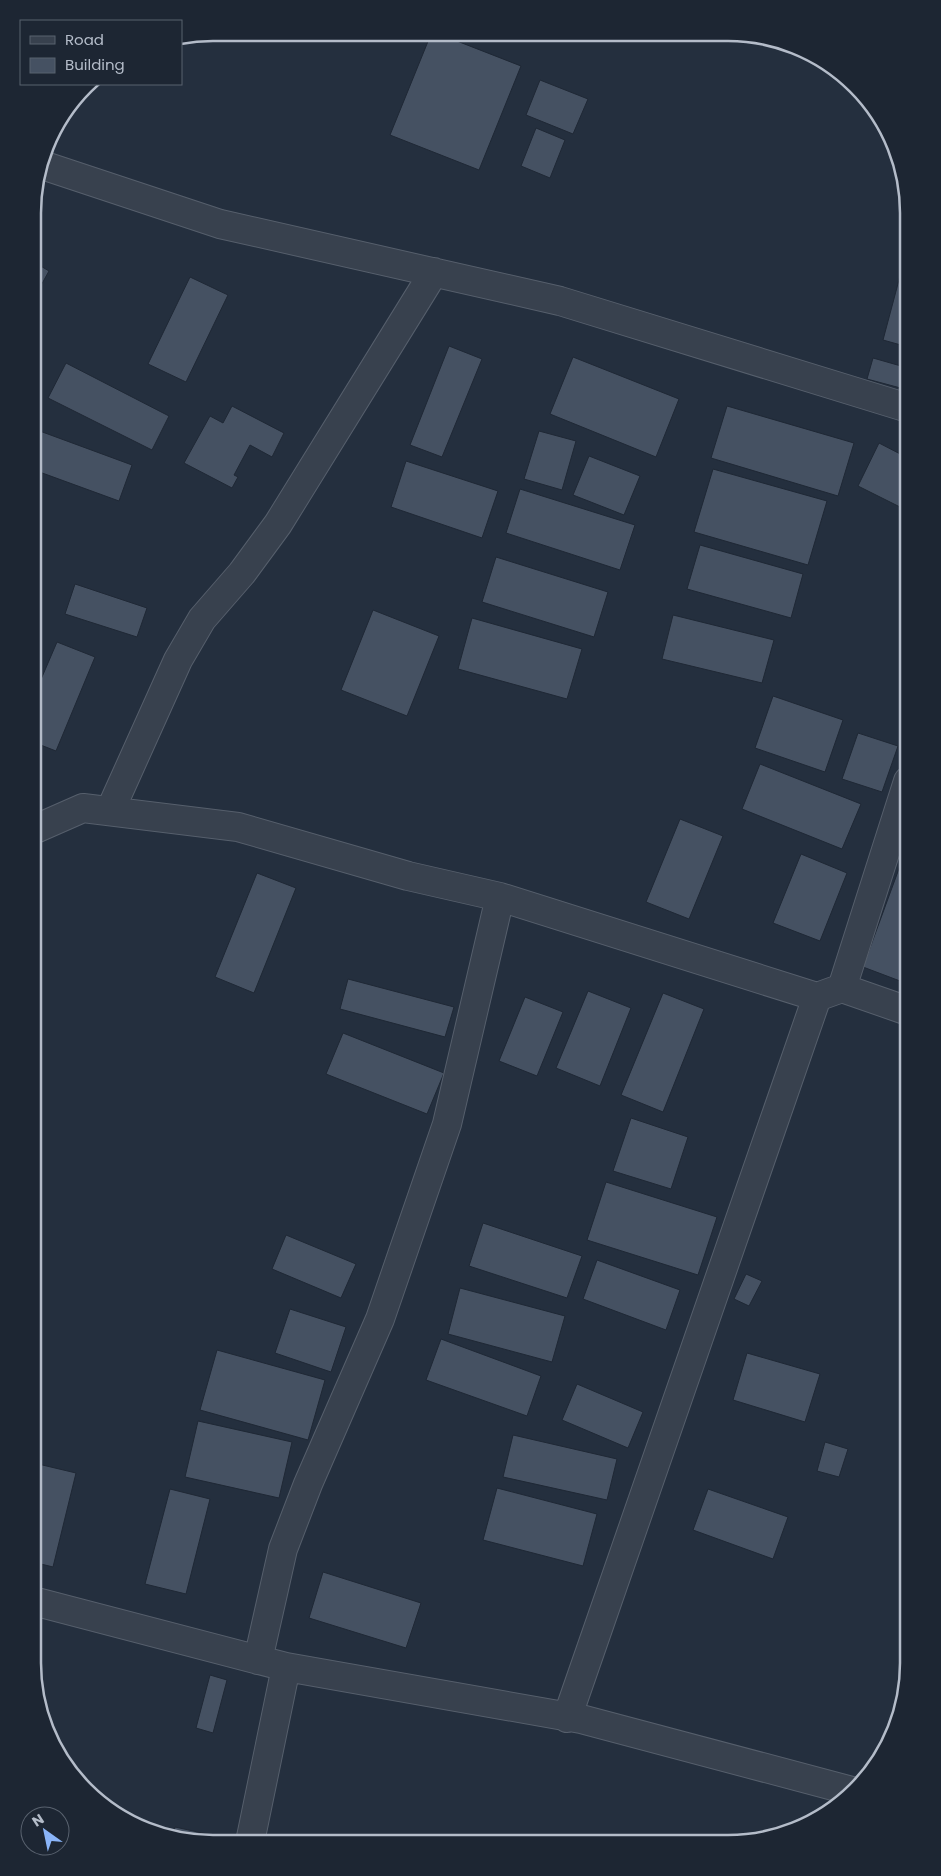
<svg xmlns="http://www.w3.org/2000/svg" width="941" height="1876" font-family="Poppins,sans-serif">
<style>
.building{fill:#455162;stroke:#1f2835}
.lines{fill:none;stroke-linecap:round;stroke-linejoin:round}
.minor-casing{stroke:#565f6c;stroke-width:30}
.minor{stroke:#38414e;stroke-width:28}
.rim{fill:none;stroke:#b4bcc9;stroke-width:2.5}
</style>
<rect width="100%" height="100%" fill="#242f3e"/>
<path class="building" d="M431,34H439L521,66L479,170L390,135Z
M540,80L588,99L573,134L526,115Z
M536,128L565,140L550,178L521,166Z
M908,246V347L883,340Z
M34,262L49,271L34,298Z
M190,277L228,295L186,382L148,364Z
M449,346L482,359L442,457L410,445Z
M573,357L679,399L656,457L550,414Z
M873,358L908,368V390L867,379Z
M66,363L169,416L152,450L48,398Z
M232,406L284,433L272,457L250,445L234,475L238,477L232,488L184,463L210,416L223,423Z
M727,406L854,443L838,496L711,458Z
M37,430L132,465L119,501L34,470V437Z
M539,431L576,441L562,490L524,479Z
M879,443L908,458V511L858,486Z
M589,456L640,476L624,515L573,495Z
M406,461L498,491L482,538L391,507Z
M713,469L827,501L808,565L694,532Z
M520,489L635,525L620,570L506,533Z
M700,545L803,574L791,618L687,589Z
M496,557L608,592L594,637L482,602Z
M75,584L147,608L137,637L65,614Z
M373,610L439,636L407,716L341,690Z
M673,615L774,640L762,683L662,659Z
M472,618L582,649L567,699L458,669Z
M57,642L95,657L56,751L33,742V698Z
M773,696L843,720L825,772L755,748Z
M858,733L898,746L882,792L842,779Z
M760,764L861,804L842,849L742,809Z
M680,819L723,836L689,919L646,902Z
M908,844V984L863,967Z
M801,854L847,873L820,941L773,923Z
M257,873L296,888L254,993L215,977Z
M348,979L454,1007L445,1037L340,1009Z
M588,991L631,1008L600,1086L556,1068Z
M663,993L704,1009L663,1112L621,1095Z
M525,997L563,1012L537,1076L499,1061Z
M343,1033L444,1073L427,1114L326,1074Z
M631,1118L688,1137L671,1189L613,1171Z
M606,1182L717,1217L698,1275L587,1240Z
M483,1223L582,1256L567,1298L469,1266Z
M286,1235L356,1264L341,1298L272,1269Z
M597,1260L680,1290L666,1330L583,1299Z
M746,1274L762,1281L749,1306L734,1299Z
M460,1288L565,1316L552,1362L448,1334Z
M290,1309L346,1327L331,1372L275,1353Z
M441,1339L541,1376L527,1416L426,1380Z
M217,1350L325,1380L308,1440L200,1410Z
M747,1353L820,1374L805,1422L733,1400Z
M577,1384L643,1412L628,1448L562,1420Z
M198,1421L292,1442L279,1498L185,1477Z
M513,1435L617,1459L607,1500L503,1477Z
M825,1442L848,1449L839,1477L817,1471Z
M34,1463L76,1473L53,1567L33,1562Z
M497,1488L597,1514L583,1566L483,1540Z
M170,1489L210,1499L186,1594L145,1584Z
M708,1489L788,1517L773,1559L693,1530Z
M323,1572L421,1603L406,1648L309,1618Z
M210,1675L227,1680L213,1733L196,1728Z
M175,1827L207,1834L205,1842H189L173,1837Z"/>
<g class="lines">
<defs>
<path id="minor" d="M42,165L220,224L560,301L908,408
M110,811L178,660L202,619L242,573L278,524L434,272
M33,830L83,808L238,827L408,876L500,897L817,997L842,988L908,1011
M842,988L908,781
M33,1601L286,1667L581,1719L852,1791
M258,1660L283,1549L308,1484L380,1319L447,1124L500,897
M567,1718L817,997
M250,1842L286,1667"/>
</defs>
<use href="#minor" class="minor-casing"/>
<use href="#minor" class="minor"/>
</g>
<path d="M0 0H941V1876H0ZM213 41H728A172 172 0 0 1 900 213V1663A172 172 0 0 1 728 1835H213A172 172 0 0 1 41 1663V213A172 172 0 0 1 213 41Z" fill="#1d2633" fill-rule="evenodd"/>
<path class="rim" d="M213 41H728A172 172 0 0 1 900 213V1663A172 172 0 0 1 728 1835H213A172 172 0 0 1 41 1663V213A172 172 0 0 1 213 41Z"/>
<rect x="20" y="20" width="162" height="65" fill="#1d2633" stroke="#59626f"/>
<rect x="30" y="36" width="25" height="8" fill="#38414e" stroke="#59626f"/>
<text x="65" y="45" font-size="15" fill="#b4bcc9">Road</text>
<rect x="30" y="58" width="25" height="15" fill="#455162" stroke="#59626f"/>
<text x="65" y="70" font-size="15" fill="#b4bcc9">Building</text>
<g transform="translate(45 1831) rotate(327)"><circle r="24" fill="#1d2633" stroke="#59626f"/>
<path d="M0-4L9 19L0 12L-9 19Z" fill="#8ab4f8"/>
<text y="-8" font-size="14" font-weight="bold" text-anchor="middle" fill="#b4bcc9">N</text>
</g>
</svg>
